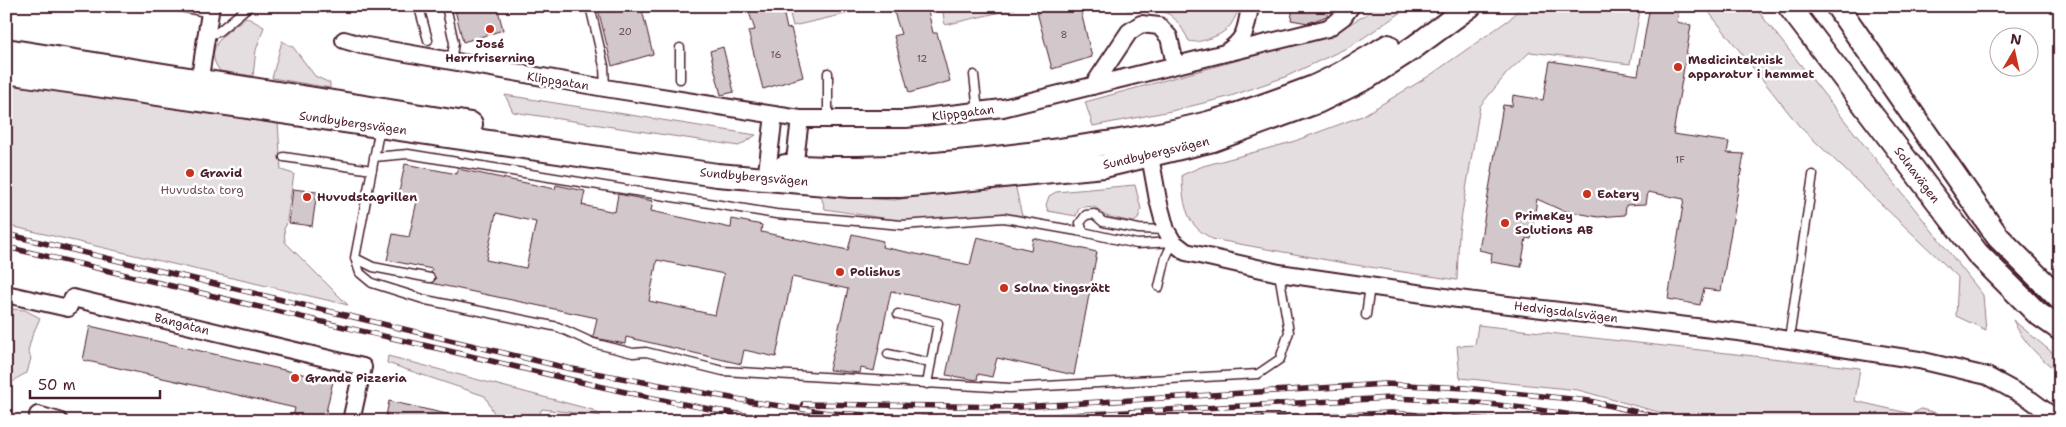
<svg xmlns="http://www.w3.org/2000/svg" width="2066" height="427" font-family="'Shantell Sans',sans-serif">
<style>
.green{fill:#e5dee0;stroke:#987e86}
.building{fill:#d2c7cb;stroke:#4a1f2b;fill-rule:evenodd}
.lines{fill:none;stroke-linecap:round;stroke-linejoin:round}
.service-casing{stroke:#4a1f2b;stroke-width:11}
.minor-casing{stroke:#4a1f2b;stroke-width:20}
.secondary-casing{stroke:#4a1f2b;stroke-width:26}
.service{stroke:#fff;stroke-width:8}
.minor{stroke:#fff;stroke-width:16}
.secondary{stroke:#fff;stroke-width:22}
.rail-casing{stroke:#4a1f2b;stroke-width:5.5}
.rail{stroke:#fff;stroke-width:4;stroke-dasharray:11;stroke-linecap:butt}
.poi-dot{fill:#c8321e;stroke:#fff;stroke-width:2}
.labels{text-anchor:middle;stroke-width:5;stroke-linejoin:round;paint-order:stroke}
.number-label{font-size:10px;fill:#6c4953}
.poi-label{font-size:12px;font-weight:bold;fill:#4a1f2b;stroke:#fff;text-anchor:start}
.street-label{font-size:12px;fill:#4a1f2b;stroke:#fff}
.park-label{font-size:12px;fill:#714f58;stroke:#fff}
</style>
<rect width="100%" height="100%" fill="#fff"/>
<filter id="ink" filterUnits="userSpaceOnUse"><feTurbulence type="fractalNoise" baseFrequency=".02" numOctaves="2"/><feDisplacementMap in="SourceGraphic" scale="10" xChannelSelector="R" yChannelSelector="G"/><feConvolveMatrix kernelMatrix="1 2 1 2 8 2 1 2 1" color-interpolation-filters="sRGB"/></filter>
<g filter="url(#ink)">
<path class="green" d="M788,6H876V7L793,26Z
M942,6H1018V8L945,25Z
M1123,6H1240C1232,25 1229,32 1208,39C1201,41 1196,43 1189,41C1171,6 1164,10 1127,10Z
M1376,6H1411L1351,46L1285,77L1228,97L1171,111L1093,126L1085,102L1330,35L1369,13Z
M1521,6H1641L1630,64L1530,52L1508,72L1480,106L1459,232L1457,280L1349,264L1212,239C1207,235 1200,232 1196,227C1184,215 1182,191 1182,175L1203,166L1292,142L1362,116L1429,76L1510,19Z
M1704,6H1754L1983,295L1986,330L1956,316L1958,277L1800,127Z
M246,17L264,27L256,50L253,76L220,71C201,46 228,32 246,17Z
M282,41L293,47L315,76L330,83V88L272,78Z
M6,82L278,122L281,170L294,174L286,226L284,228L285,242L348,305L6,225Z
M505,95L756,135L739,146L513,112Z
M1015,184L1022,216L1006,213L901,221L825,209L821,196L894,200Z
M1135,185L1141,209L1138,219L1134,222C1126,220 1117,219 1109,217C1094,212 1102,203 1079,208L1076,216L1048,211L1046,205L1049,196L1056,192Z
M11,309L25,310L40,318L32,336L28,351L31,358L27,373C13,379 10,384 6,398V327Z
M2013,320L2060,359V373C2040,359 2023,342 2013,320Z
M1478,325L1860,368L1855,401L1912,414L1921,409L1937,413L1936,421H1691L1578,390L1460,378L1457,346L1475,345Z
M388,356L593,410L601,416L542,409L536,421H498L485,396L387,363Z"/>
<path class="building" d="M454,6H497L503,30L463,42Z
M606,6H641L653,54L612,66L598,9Z
M747,6H782L787,29L791,28L803,77L763,89L748,31L755,30Z
M892,6H927L933,33H937L950,81L909,93L894,36L901,34Z
M1042,6H1075L1076,9L1080,8L1092,57L1052,69L1037,12L1043,9Z
M1293,6H1329L1327,16L1308,23L1291,20Z
M1650,6L1679,11L1677,22L1691,25L1673,134L1729,142L1727,153L1744,154L1721,291L1704,289L1700,305L1668,299L1684,199L1648,192L1646,204L1626,205L1625,215L1598,217L1561,210L1537,199L1531,239L1526,238L1521,267L1491,262L1492,253L1479,250L1503,105L1512,106L1513,95L1543,100L1550,61L1638,75Z
M723,47L734,92L721,95L710,51Z
M405,164L457,174L458,169L555,189L556,185L585,191L582,205L615,212L618,194L653,201L651,211L731,228L732,219L762,225L761,232L848,250L852,234L883,241L882,247L970,265L977,237L1031,250L1033,238L1097,252L1074,375L997,358L992,377L978,374L977,380L946,375L961,306L891,291L874,371L861,368L860,373L829,370L848,289L792,277L776,357L744,350L741,364L626,337L625,344L595,338L593,337L597,318L431,283L436,279L431,272L432,269L387,260L393,234L409,237L417,201L398,197ZM496,213L536,222L526,268L486,260ZM657,260L724,274L715,315L649,301Z
M293,189L317,192L312,226L289,223Z
M90,326L333,381L324,421H292L295,408L83,360Z
M389,401L451,415L450,421H385Z"/>
<g class="lines">
<defs>
<path id="service" d="M175,6L211,13
M417,6L420,11L428,40
M446,6L454,43L451,62
M590,6L604,66L605,88
M207,36L218,32L249,6
M828,73V119
M974,75L978,111
M680,79V48
M380,127L355,258L360,273L372,283L426,300L558,327L593,343L633,353L646,352L723,371L1010,388L1258,374L1280,359L1289,332L1279,273
M284,157L372,170
M374,157L408,154L776,214L902,225L1004,218L1083,232
M355,258L373,267L430,278
M1159,287L1166,257L1173,242L1137,244L1083,232L1080,223L1086,215L1094,214L1103,222L1139,229L1166,230
M898,314L938,323L927,384
M1366,315L1370,286
M1789,339L1813,175
M888,354L931,363"/>
<path id="minor" d="M344,40L361,45L605,88L800,119H906L1003,108L1225,53C1246,39 1246,30 1250,6
M1230,52L1328,28L1343,17L1351,6
M1093,86L1129,32L1141,24L1159,26L1169,37L1175,64
M198,90L211,6
M1148,145L1158,200L1166,230L1173,242L1186,252L1279,273L1458,299L1738,332L1919,360L1987,376L2031,400L2059,421
M793,177L800,119
M766,180L774,115
M6,294L68,308L73,298L363,367L351,421
M38,415L59,421"/>
<path id="secondary" d="M1789,6L1977,253L2037,313L2060,329
M1837,6L1998,237L2060,299
M6,50L471,124
M6,72L717,175L850,186H900L1104,166L1213,140L1317,102L1368,77L1413,48L1470,6
M785,166C866,172 948,164 1029,154C1089,146 1150,138 1208,123C1241,114 1279,100 1311,88C1338,77 1363,61 1388,46"/>
</defs>
<use href="#service" class="service-casing"/>
<use href="#minor" class="minor-casing"/>
<use href="#secondary" class="secondary-casing"/>
<use href="#service" class="service"/>
<use href="#minor" class="minor"/>
<use href="#secondary" class="secondary"/>
<defs>
<path id="rail" d="M6,234L567,368L753,402L829,413L951,419L1015,418L1391,398C1463,400 1534,407 1605,421
M6,247C135,276 263,309 392,338C523,367 652,403 785,421
M803,404L1020,407L1385,384L1465,388L1590,401L1675,421
M1198,421L1391,413L1509,421"/>
</defs>
<use href="#rail" class="rail-casing"/>
<use href="#rail" class="rail"/>
</g>
</g>
<g class="poi-dot">
<circle cx="490" cy="29" r="5"/>
<circle cx="1678" cy="67" r="5"/>
<circle cx="190" cy="173" r="5"/>
<circle cx="1587" cy="194" r="5"/>
<circle cx="307" cy="197" r="5"/>
<circle cx="1505" cy="223" r="5"/>
<circle cx="840" cy="272" r="5"/>
<circle cx="1004" cy="288" r="5"/>
<circle cx="295" cy="378" r="5"/>
</g>
<g class="labels">
<g class="number-label">
<text x="625" y="35">20</text>
<text x="1064" y="38">8</text>
<text x="776" y="58">16</text>
<text x="922" y="62">12</text>
<text x="1680" y="163">1F</text>
</g>
<g class="poi-label">
<text x="490" y="48" text-anchor="middle">José<tspan x="490" dy="14">Herrfriserning</tspan></text>
<text x="1688" y="64">Medicinteknisk<tspan x="1688" dy="14">apparatur i hemmet</tspan></text>
<text x="200" y="177">Gravid</text>
<text x="1597" y="198">Eatery</text>
<text x="317" y="201">Huvudstagrillen</text>
<text x="1515" y="220">PrimeKey<tspan x="1515" dy="14">Solutions AB</tspan></text>
<text x="850" y="276">Polishus</text>
<text x="1014" y="292">Solna tingsrätt</text>
<text x="305" y="382">Grande Pizzeria</text>
</g>
<g class="street-label">
<text transform="translate(558 81) rotate(9)" y="4">Klippgatan</text>
<text transform="translate(963 113) rotate(-7)" y="4">Klippgatan</text>
<text transform="translate(353 123) rotate(8)" y="4">Sundbybergsvägen</text>
<text transform="translate(1156 153) rotate(-13)" y="4">Sundbybergsvägen</text>
<text transform="translate(1917 175) rotate(53)" y="4">Solnavägen</text>
<text transform="translate(754 177) rotate(5)" y="4">Sundbybergsvägen</text>
<text transform="translate(1566 312) rotate(7)" y="4">Hedvigsdalsvägen</text>
<text transform="translate(182 324) rotate(14)" y="4">Bangatan</text>
</g>
<g class="park-label">
<text x="202" y="194">Huvudsta torg</text>
</g>
</g>
<rect width="2066" height="427" fill="none" stroke="#fff" stroke-width="25"/>
<rect x="12" y="12" width="2041" height="402" fill="none" stroke="#4a1f2b" stroke-width="2" filter="url(#ink)"/>
<g transform="translate(2014 52) rotate(9)"><circle r="24" fill="#ffffff" stroke="#b7a5aa"/>
<path d="M0-4L9 19L0 12L-9 19Z" fill="#c8321e"/>
<text y="-8" font-size="14" font-weight="bold" text-anchor="middle" fill="#4a1f2b">N</text>
</g>
<path d="M30 390v8h130v-8" fill="none" stroke="#4a1f2b" stroke-width="2.5"/>
<text x="38" y="390" font-size="15" fill="#4a1f2b" stroke="#ffffff" stroke-width="4" paint-order="stroke">50 m</text>
</svg>
